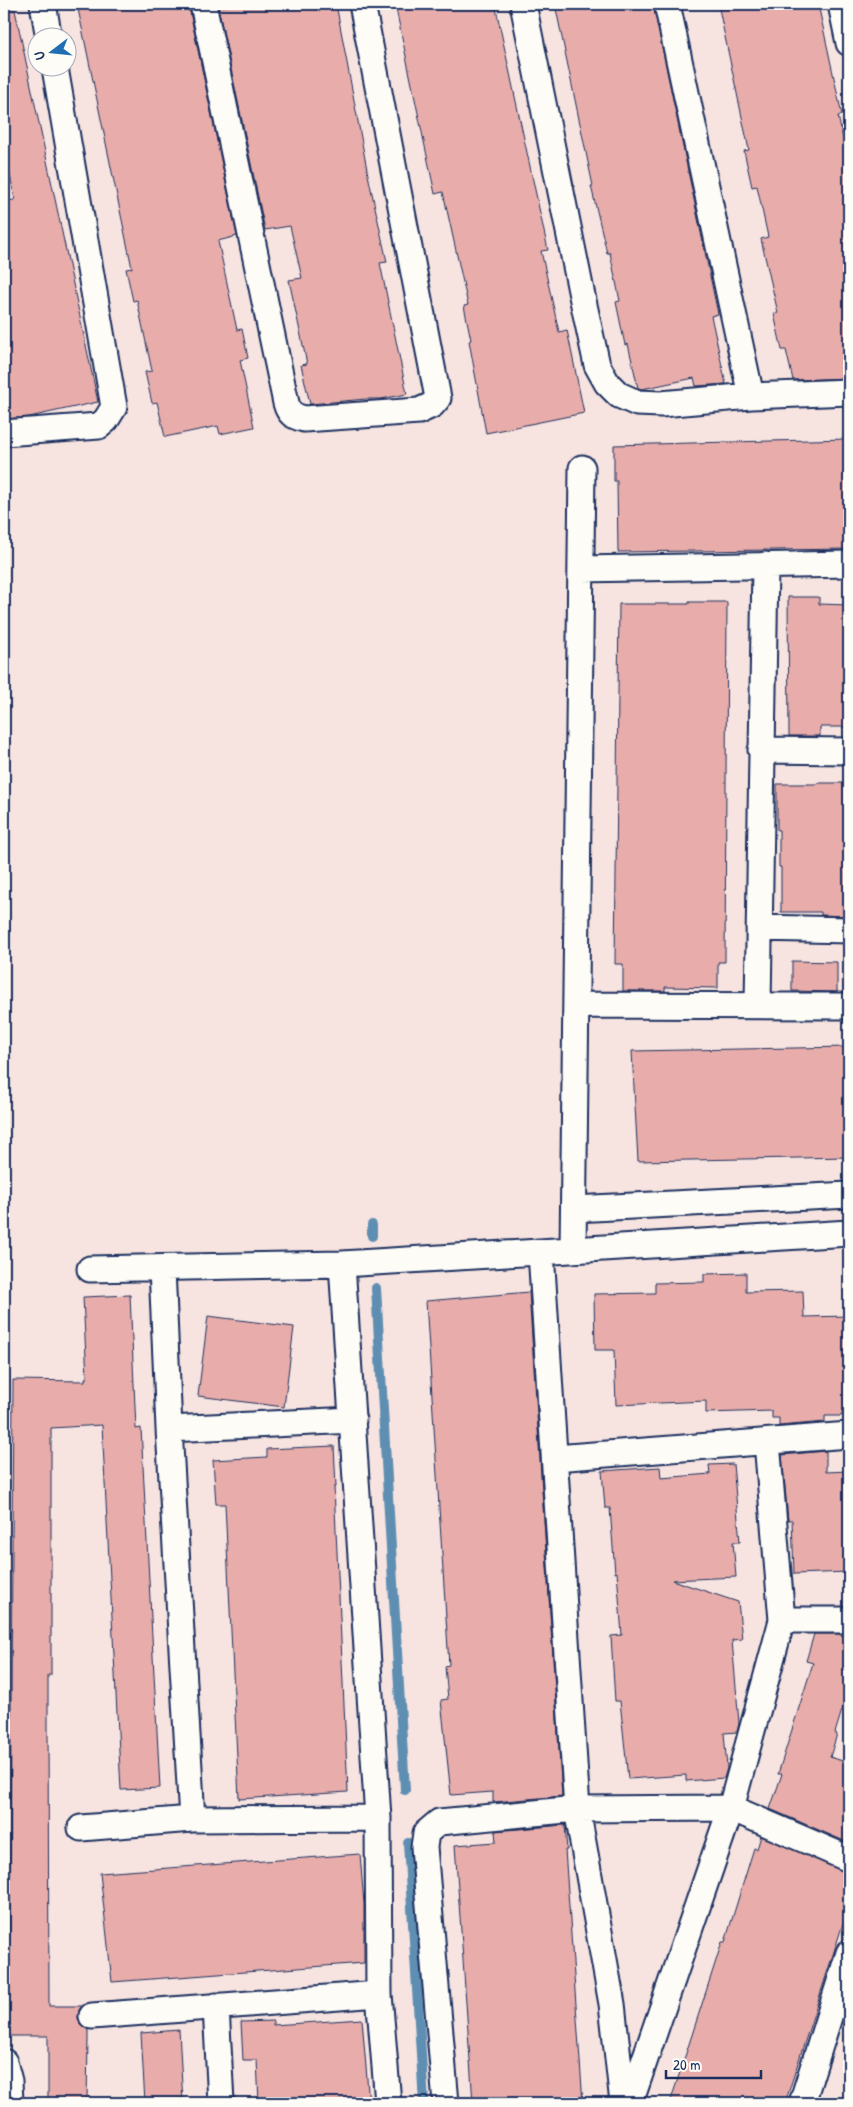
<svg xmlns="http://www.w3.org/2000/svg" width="853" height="2107" font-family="'Patrick Hand',sans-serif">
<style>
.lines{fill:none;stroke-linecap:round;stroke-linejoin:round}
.stream{stroke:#5e8eb3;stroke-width:10}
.building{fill:#e8adaa;stroke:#1b2f5e}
.minor-casing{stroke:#1b2f5e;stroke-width:29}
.minor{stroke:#fdfcf7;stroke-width:25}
</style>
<rect width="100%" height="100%" fill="#f7e4e0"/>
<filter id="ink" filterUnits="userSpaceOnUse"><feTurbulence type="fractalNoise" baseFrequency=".02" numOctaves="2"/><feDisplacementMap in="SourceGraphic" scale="10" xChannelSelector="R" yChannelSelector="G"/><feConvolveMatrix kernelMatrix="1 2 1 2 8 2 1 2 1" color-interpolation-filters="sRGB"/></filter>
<g filter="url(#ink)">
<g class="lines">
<path class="stream" d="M372,1225V1236
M376,1288L405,1790
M408,1843L424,2103"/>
</g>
<path class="building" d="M77,4H181L190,12L237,236L218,241L237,330L242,329L248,358L240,360L254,427L220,434L218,426L165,437L157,402L152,403L145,372L152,371L137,300L133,301L126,269L132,268Z
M237,4H336L368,175L387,262L380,263L407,394L381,399H366L310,404L301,365L307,364L289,280L302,278L290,226L265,230L218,7Z
M395,4H495L548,250L541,251L559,332L567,330L584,413L486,433L469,341L471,340L464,306L468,305L443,192L435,194Z
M555,4H653L718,314L711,316L726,384L696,386L694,378L642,389L638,388L628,344L625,345L616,302L620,301L610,253H607L591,186H593Z
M718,4H818L842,115L838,116L849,167V378L793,380L786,350H782L774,314L778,313L761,239L768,237L757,186L752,187L744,151L749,150Z
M15,10L98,402L29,417L4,419V201L15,200L4,145V11Z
M849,439V549L618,552L617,481H614V445Z
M788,597H819V604L849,605V727H820V736H789Z
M689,602H727L725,962H718V988L665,987V991H623V964H615L619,604H689Z
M818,783H849L848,916L821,915V912H781V867H779V830H777V784H818Z
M792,961L837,962V992L792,991Z
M849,1047V1157L638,1161L632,1051Z
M746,1273V1292L803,1291L804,1317L849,1316V1412H842V1416H825V1422L779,1426V1418H772V1411L706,1413V1401L616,1405L614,1350H595L594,1294L655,1293V1283L704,1282V1274Z
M529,1292L562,1796L493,1802V1792L451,1795L441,1700L448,1699L445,1666L449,1665L426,1301Z
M130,1295L136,1429L141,1428L160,1788L121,1790L102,1425L51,1428V1675H48V1725L49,2006H82L79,2010L78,2018L80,2024L88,2029V2037L87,2103L48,2102V2036H9L13,1380L85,1381V1378H87L83,1297Z
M208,1316L294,1327L284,1407L198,1396Z
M334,1446L336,1487H334L348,1792L239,1799L225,1504H216L213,1460L267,1457V1449Z
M826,1451V1472L849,1471V1572L794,1574L792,1520H788L782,1455Z
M733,1464L740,1542H733L736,1577L672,1580L738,1602L742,1639L732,1640L739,1723L737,1732L724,1733L727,1768L724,1778L686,1781V1775L628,1779L620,1701H615L611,1636L622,1635L617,1572L615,1573L610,1508H605L602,1471L660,1467L661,1478L710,1474L709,1465Z
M814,1634H838L849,1638V1687L835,1733L837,1734L830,1757L849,1763V1843L770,1809L782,1774H778L813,1663L806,1661Z
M565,1825L567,1850H565L583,2103H473L455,1845L496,1842L495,1831Z
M761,1836L849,1873V1905L785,2103H670L722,1942H725L754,1848L757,1849Z
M360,1854L364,1904V1963L112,1982L100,1873Z
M362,2019L369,2103H259L257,2060H243L241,2022L273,2021V2025Z
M179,2030L183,2103H145L141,2033Z"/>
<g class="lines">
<defs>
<path id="minor" d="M43,4L49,38
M203,4L286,403C289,414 293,416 304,419L419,411L432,405L438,398L362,4
M523,4L581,291L597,365L607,383L619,395L637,403L661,404L751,396L849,392
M667,4L751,396
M841,4L849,43
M4,433L99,426L106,420L114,407L55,68
M581,569L849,564
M761,750L849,751
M759,928L849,930
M576,1005L849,1006
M758,1005L765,565
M574,1209L849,1195
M573,1250L582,468
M541,1252L577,1809L612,2004L623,2103
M342,1264L378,1818L379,1994L388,2103
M162,1268L169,1429L192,1819
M90,1269L342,1264L849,1233
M169,1429L353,1420
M555,1458L849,1435
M782,1620H849
M81,1828L192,1819L378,1818
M216,2006L221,2103
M92,2016L379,1994
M4,2062L9,2081L10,2103
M446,2103L424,1847L426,1833L439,1822L577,1809L731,1808L849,1859
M630,2103L731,1808L782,1620L767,1442
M802,2103L849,1953"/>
</defs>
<use href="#minor" class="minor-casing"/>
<use href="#minor" class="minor"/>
</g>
</g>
<rect width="853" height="2107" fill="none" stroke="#fdfcf7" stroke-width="20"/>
<rect x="10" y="10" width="833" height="2087" fill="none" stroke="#1b2f5e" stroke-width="2" filter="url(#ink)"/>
<g transform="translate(52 52) rotate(254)"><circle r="24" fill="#fdfcf7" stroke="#a3aaba"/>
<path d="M0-4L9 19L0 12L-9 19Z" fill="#1f6fb2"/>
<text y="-8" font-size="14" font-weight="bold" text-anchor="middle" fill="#1b2f5e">U</text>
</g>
<path d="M666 2070v8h95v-8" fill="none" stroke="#1b2f5e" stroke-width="2.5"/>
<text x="673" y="2070" font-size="15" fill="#1b2f5e" stroke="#fdfcf7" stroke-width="4" paint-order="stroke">20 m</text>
</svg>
